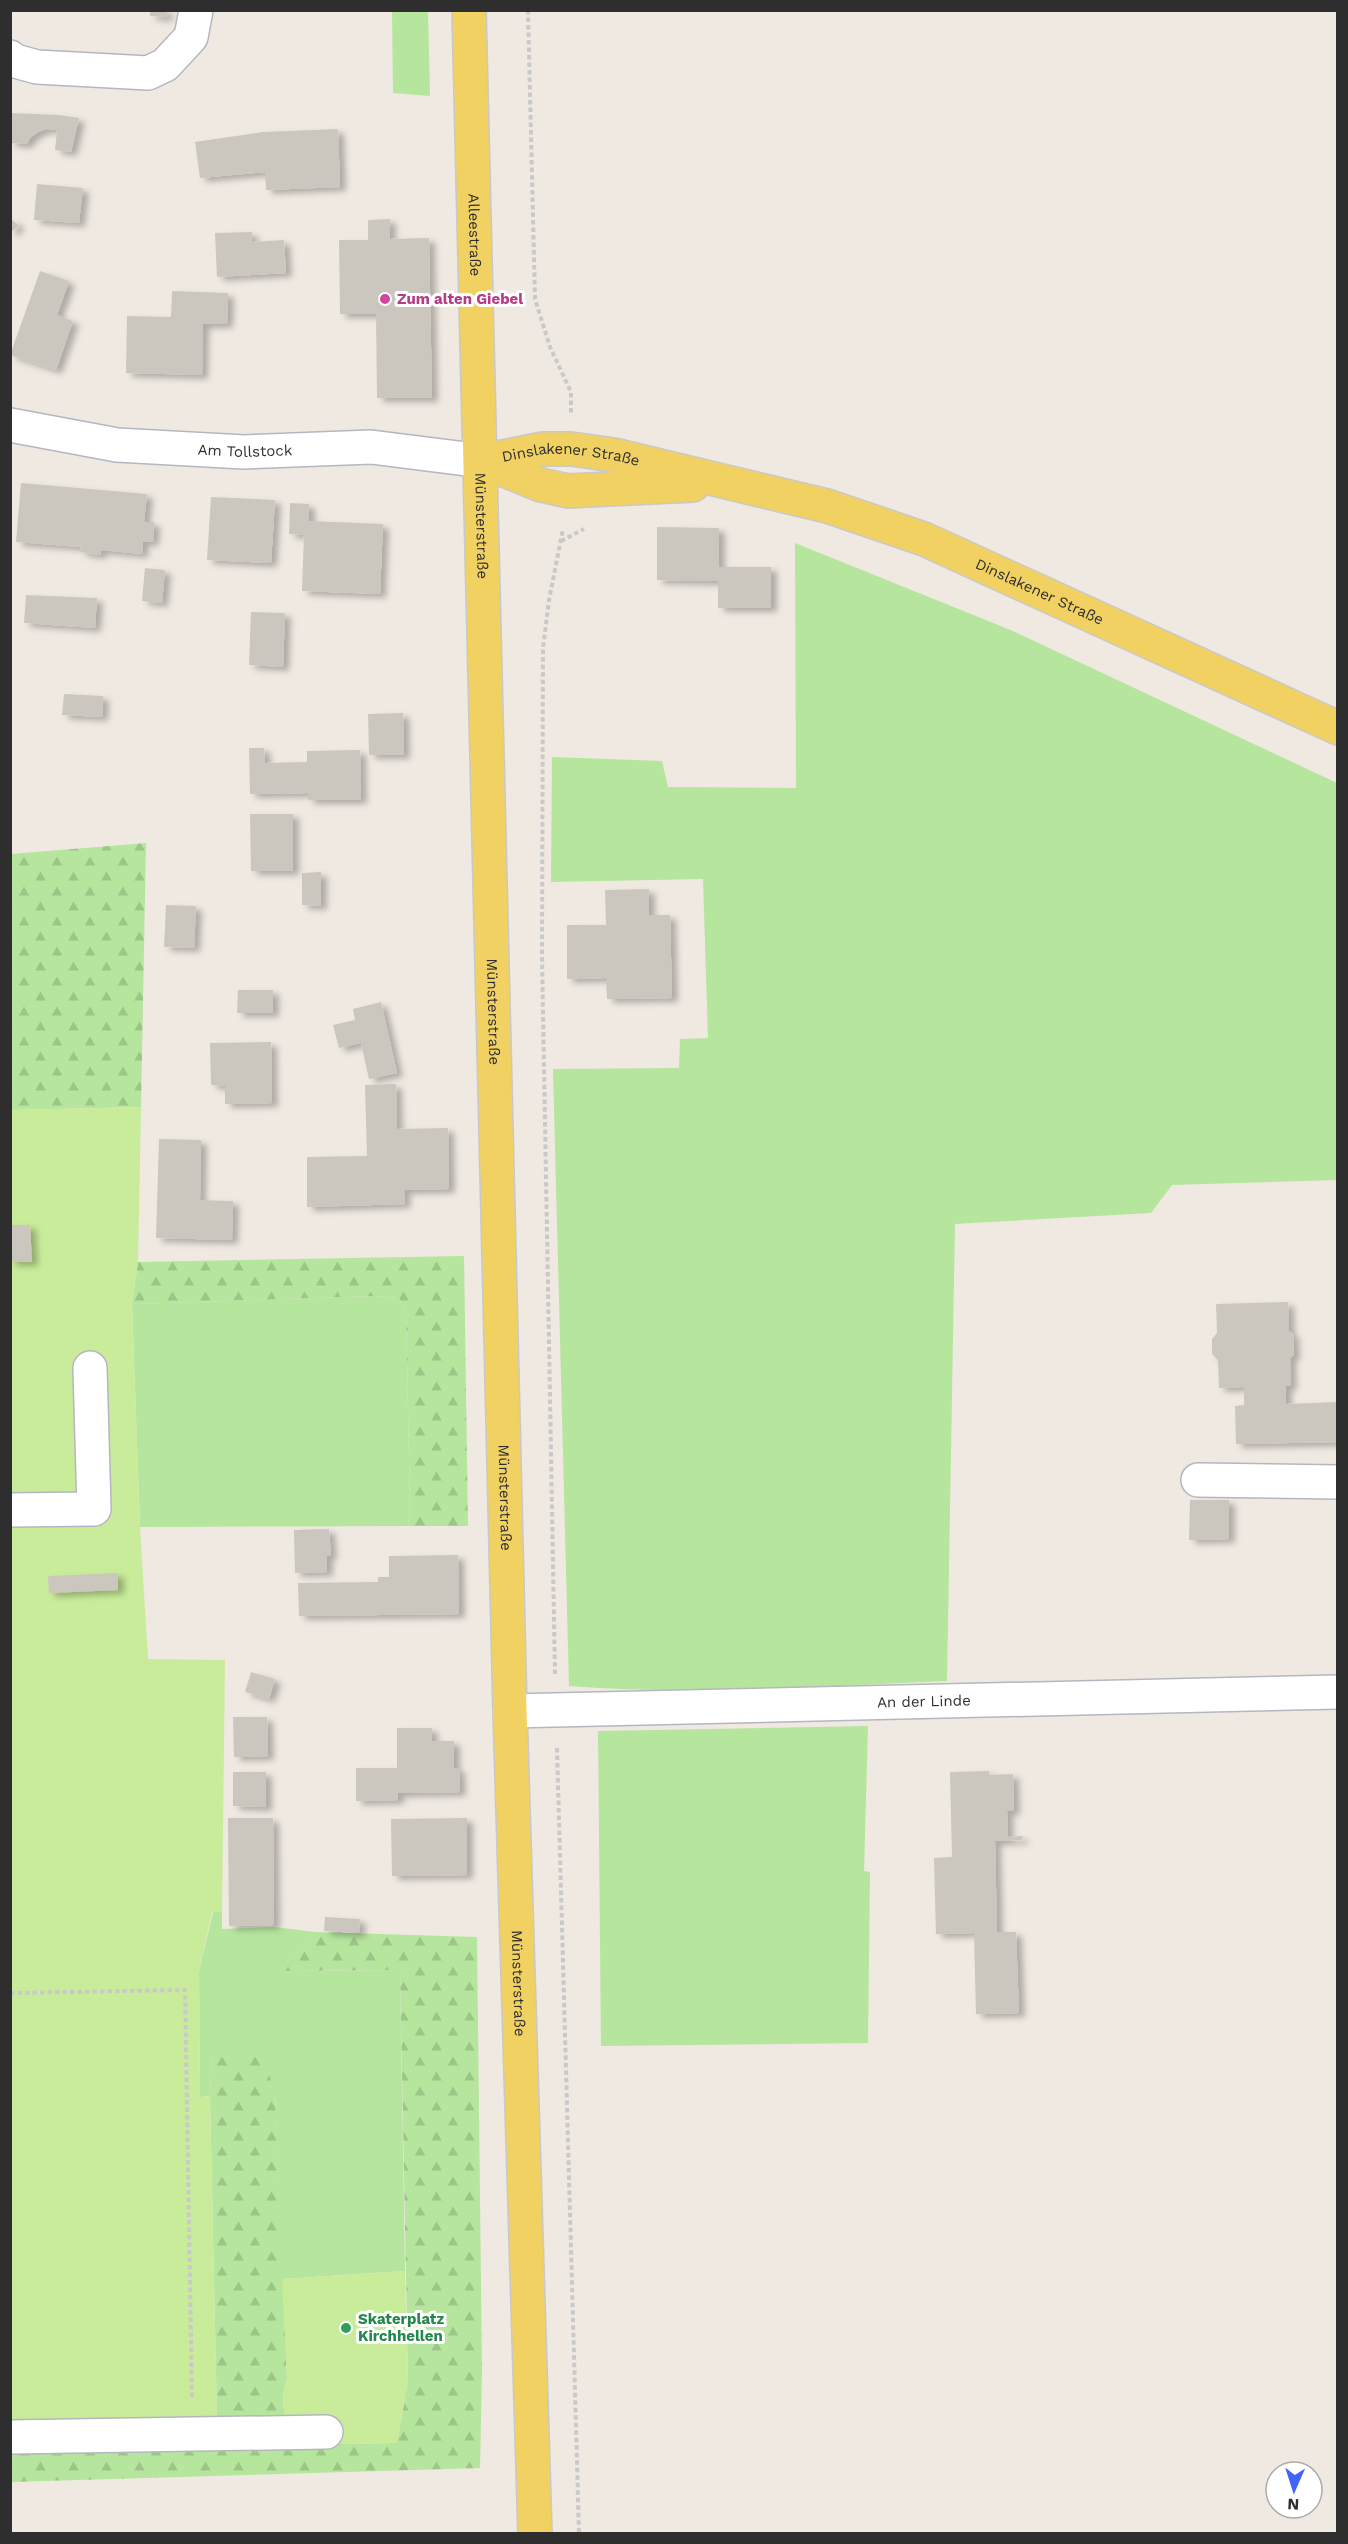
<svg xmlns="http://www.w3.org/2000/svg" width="1348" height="2544" font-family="'Work Sans',sans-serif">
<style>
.grass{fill:#b6e59e}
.forest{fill:url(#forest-firs)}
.pitch{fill:#c9ec9a}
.building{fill:#cbc7bf;filter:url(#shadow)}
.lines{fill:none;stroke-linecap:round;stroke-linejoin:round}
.minor-casing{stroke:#b4b7c1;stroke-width:36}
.major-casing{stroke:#c9c9c9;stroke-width:36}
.path{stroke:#c9c9c9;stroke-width:4;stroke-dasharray:4.5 3;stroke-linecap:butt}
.minor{stroke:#fff;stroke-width:33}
.major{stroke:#f2d163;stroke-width:33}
.hotel-dot{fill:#d1479c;stroke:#fff;stroke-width:2}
.leisure-dot{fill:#2e9e5b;stroke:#fff;stroke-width:2}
.labels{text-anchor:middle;stroke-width:6;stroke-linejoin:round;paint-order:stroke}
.street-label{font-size:15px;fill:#2e2e2e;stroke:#fff}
.hotel-label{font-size:15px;font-weight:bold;fill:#b23c85;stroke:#fff;text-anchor:start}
.leisure-label{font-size:15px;font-weight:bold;fill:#27864d;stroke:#fff;text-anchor:start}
</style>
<defs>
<pattern id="forest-firs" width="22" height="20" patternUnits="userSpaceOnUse" patternTransform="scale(1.5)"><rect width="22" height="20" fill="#b6e59e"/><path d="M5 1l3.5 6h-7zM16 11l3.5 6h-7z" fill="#9dc588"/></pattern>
<filter id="shadow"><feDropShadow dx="6" dy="4" stdDeviation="3" flood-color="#0004"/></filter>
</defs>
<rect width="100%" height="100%" fill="#efe9e1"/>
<path class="grass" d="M392,11H428L430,96L393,93Z
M795,543L1013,631L1337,783V1180L1172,1185L1151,1213L955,1224L947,1681C822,1686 694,1696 569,1686L553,1069L679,1068L680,1039L708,1038L703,879L551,882L552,757L662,761L668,787L796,788Z
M376,1296L399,1298L406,1312L410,1507L408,1526L140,1527L132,1304Z
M868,1726L864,1871L870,1872L868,2043L601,2046L598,1731Z
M213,1912H222V1929L274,1927L315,1932L303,1949L290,1956L284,1971L400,1970L405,2271L282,2279L275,2092L212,2056L210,2096L200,2097L199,1971Z"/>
<path class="forest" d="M146,843L141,1107L11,1110V854Z
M464,1256L468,1526H408L410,1507L406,1312L399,1298L376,1296L132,1304L138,1262Z
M315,1932L477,1937L482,2370L480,2468L11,2482L10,2450L397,2443L408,2381L400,1970L283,1971L290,1956L303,1949Z
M256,2055L268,2071L275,2092L287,2377L283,2396L285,2423L217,2419L210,2096L212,2056Z"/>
<path class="pitch" d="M141,1107L138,1262L132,1304L140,1527L148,1659L225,1660L222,1912H212L199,1971L200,2097L210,2096L217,2418L285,2423L283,2396L287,2377L282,2279L405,2271L408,2381L397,2443L11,2450L10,1110Z"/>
<path class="building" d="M150,10H167V17L150,16Z
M10,113L59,115L79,118L71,152L55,150L57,130L47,129L38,132L30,138L27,144L10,143Z
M338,129L340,187L266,190L265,172L200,178L195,142L263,132Z
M37,184L83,188L79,223L34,220Z
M10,218L19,226L10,233Z
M390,219V239L429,238L432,398H377L376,314H340L339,240H368V220Z
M252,232V242L284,240L286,273L217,277L215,233Z
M40,271L69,281L57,315L73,321L56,370L10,355Z
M172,291L228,293L227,324H203L202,375L126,373L127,316L171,317Z
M21,483L147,494L144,522H154L153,542L143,541L142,554L101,550L100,555L80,552L81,547L16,542Z
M211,497L275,500L271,563L207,560Z
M290,503L309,504V521L383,524L380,594L302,591L304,535L289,534Z
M657,527L719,528V567H771V608H718V581L657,580Z
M145,568L165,570L162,603L142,601Z
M26,595L97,598L95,628L24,623Z
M251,612L285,613L283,667L249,665Z
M64,694L103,696L102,717L62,715Z
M403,713L404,755H369L368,714Z
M249,748H264L265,763L307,762V751L360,750L361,800H308V793L250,794Z
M250,814H293V871H251Z
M321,872V906L302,905V873Z
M649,889V915H670L672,998L607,999L606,978L567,979V925H606L605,890Z
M166,905L196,906L194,948L164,947Z
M238,990H273V1013H237Z
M381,1002L397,1073L369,1079L361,1043L339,1048L333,1025L355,1020L353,1009Z
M271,1042L272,1103L225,1104V1086L211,1085L210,1043Z
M396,1084L397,1129L448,1128L449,1189L404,1190L405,1204L307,1207V1157L367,1156L365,1085Z
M159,1139L201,1140L200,1200L233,1201L232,1240L156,1238Z
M10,1225H30L32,1262H10Z
M1288,1302L1289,1331L1293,1334L1294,1355L1290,1358L1291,1386H1286V1404L1338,1402V1442L1236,1444L1235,1406L1244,1405V1387L1219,1388L1218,1360L1212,1354V1339L1217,1333L1216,1304Z
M1190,1500H1229V1539L1189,1540Z
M329,1529L331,1555L327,1556V1572L295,1573L294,1530Z
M458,1555L459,1614L299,1616L298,1583L378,1582V1577H389V1556Z
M118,1573V1590L49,1593L48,1576Z
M251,1672L275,1679L269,1699L245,1692Z
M233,1717H267L268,1756L234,1757Z
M397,1728H432V1741H454V1768H459L460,1792L398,1793V1800L356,1801V1768H397Z
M989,1771V1775L1013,1774L1014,1811H1007L1008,1837L1023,1836L1022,1840L995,1841L997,1932H1016L1019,2013L976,2014L974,1933L936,1934L934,1858L952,1857L950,1772Z
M233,1772H266V1807L233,1806Z
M228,1818H273L274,1925L229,1926Z
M467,1818V1875L392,1876L391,1819Z
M325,1917L360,1919L359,1933L324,1931Z"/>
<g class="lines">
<defs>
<g id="minor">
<path d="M10,57L15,61L37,67L148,73L165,65L191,37L196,10"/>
<path id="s1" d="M10,425L117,445L244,452L371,447L482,461"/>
<path d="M1198,1480L1338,1482"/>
<path d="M10,1510L94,1509L90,1368"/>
<path id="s2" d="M510,1711L1338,1692"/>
<path d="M10,2437L326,2432"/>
</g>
<g id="major">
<path id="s3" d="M469,10L510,1711L535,2534"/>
<path id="s4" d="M482,461L543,449H571L614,455L827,506L924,539L1338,728"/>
<path d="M482,461L541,485L568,491L693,485"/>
</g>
</defs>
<use href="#minor" class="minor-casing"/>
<use href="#major" class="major-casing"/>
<path class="path" d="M528,10L535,299L550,347L571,392V414
M561,541L584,529
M555,1674L542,957L543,648L549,600L563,529
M557,1748L579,2534
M10,1993L185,1990L192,2398"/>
<use href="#minor" class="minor"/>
<use href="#major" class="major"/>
</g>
<circle class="hotel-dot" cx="385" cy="299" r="6"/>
<circle class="leisure-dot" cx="346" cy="2328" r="6"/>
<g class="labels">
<g class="street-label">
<text dy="5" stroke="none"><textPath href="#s3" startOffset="225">Alleestraße</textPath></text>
<text dy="5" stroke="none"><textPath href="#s1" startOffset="237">Am Tollstock</textPath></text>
<text dy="5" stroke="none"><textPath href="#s4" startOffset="90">Dinslakener Straße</textPath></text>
<text dy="5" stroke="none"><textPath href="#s3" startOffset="516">Münsterstraße</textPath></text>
<text dy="5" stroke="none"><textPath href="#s4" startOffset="582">Dinslakener Straße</textPath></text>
<text dy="5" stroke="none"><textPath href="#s3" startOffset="1002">Münsterstraße</textPath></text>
<text dy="5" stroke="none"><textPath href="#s3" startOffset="1488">Münsterstraße</textPath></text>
<text dy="5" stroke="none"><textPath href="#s2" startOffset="414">An der Linde</textPath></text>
<text dy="5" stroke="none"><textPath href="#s3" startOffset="1974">Münsterstraße</textPath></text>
</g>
<g class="hotel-label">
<text x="397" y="304">Zum alten Giebel</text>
</g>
<g class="leisure-label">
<text x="358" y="2324">Skaterplatz<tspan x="358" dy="17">Kirchhellen</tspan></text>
</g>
</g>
<rect width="1348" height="2544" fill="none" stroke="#2e2e2e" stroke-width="24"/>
<g transform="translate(1294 2490) rotate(183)"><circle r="28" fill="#ffffff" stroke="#ababab" stroke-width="1.5"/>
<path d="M0-4.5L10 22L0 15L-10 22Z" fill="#4264fb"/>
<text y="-9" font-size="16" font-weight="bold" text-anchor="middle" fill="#2e2e2e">N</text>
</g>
</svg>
